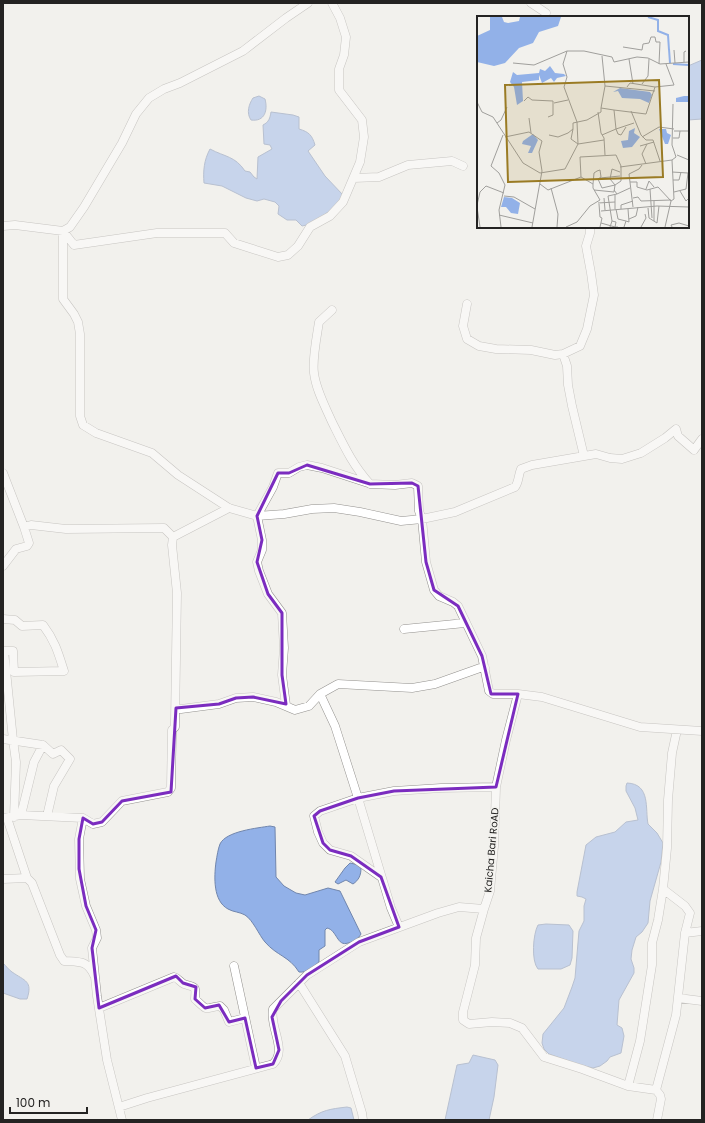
<svg xmlns="http://www.w3.org/2000/svg" width="705" height="1123" font-family="Poppins,sans-serif">
<style>
.water{fill:#92b1e8;stroke:#7186ad}
.lines{fill:none;stroke-linecap:round;stroke-linejoin:round}
.minor-casing{stroke:#93918e;stroke-width:9}
.minor{stroke:#fff;stroke-width:8}
.marked{fill:none;stroke:#7b2cbf;stroke-width:3;stroke-linejoin:round}
.labels{text-anchor:middle;stroke-width:3;stroke-linejoin:round;paint-order:stroke}
.street-label{font-size:10px;fill:#242322;stroke:#f2f1ed}
.inset-river{fill:none;stroke:#92b1e8;stroke-width:2}
.inset-road{fill:none;stroke:#a09f9c;stroke-width:1}
.view{fill:#9a7b24;fill-opacity:0.15;stroke:#9a7b24;stroke-width:2}
.inset-edge{fill:none;stroke:#242322;stroke-width:2}
</style>
<rect width="100%" height="100%" fill="#f2f1ed"/>
<path class="water" d="M702,60V119L688,120V66Z
M259,96L265,99C268,110 265,122 251,120C246,113 249,104 253,98Z
M271,112L293,115L299,117V129C309,132 312,135 315,145L308,151L325,176L343,195L334,208L311,224L302,226L296,220H287L278,214L279,206L275,202L264,199L257,201L246,198L222,186L204,183C203,171 204,160 210,149C225,157 235,156 245,171L250,172L254,177L257,179L258,157L272,149L270,145L264,144L263,125C269,122 270,118 271,112Z
M627,783C651,784 645,809 648,824L657,833L663,843L661,862L650,901L648,923L642,932L636,937L632,950L631,959L634,968V973L619,1000L617,1025L622,1028L624,1036L621,1053L610,1057L607,1061L600,1066L593,1068L580,1065L549,1054L544,1049L542,1043L543,1034L564,1008L572,987L575,978L579,931L584,921V906L586,899L582,897L577,896V892L586,845L596,837L615,832L626,822L638,820L635,808L626,791V786Z
M270,826L275,827L276,877L284,886L296,893L305,895L328,888L340,891L361,934C358,939 354,942 348,943C337,947 337,930 327,928L325,930V946L319,950V962C313,967 307,973 299,972C289,956 277,956 265,942C259,935 253,920 245,915C240,912 233,912 228,909C213,901 214,877 216,862C217,856 218,849 220,844C226,831 258,828 270,826Z
M350,863L359,865L361,868C361,875 359,880 353,884L346,880L338,884L335,882L345,868Z
M546,924L569,925L573,931L572,958L570,965L561,969H538C531,961 533,934 538,925Z
M3,963C6,966 9,970 12,972C25,981 33,981 27,999H20L3,993Z
M473,1055L495,1060L498,1065L494,1097L489,1120H445L457,1065L469,1063Z
M347,1107L351,1108L354,1120H308C322,1110 330,1109 347,1107Z"/>
<g class="lines">
<defs>
<path id="minor" d="M531,3L546,13
M354,178L379,177L408,165L452,161L463,166
M3,226L15,225L63,231L70,227L84,207L122,143L136,114L149,98L164,89L180,83L243,51L286,18L308,3
M63,231V299L74,314L78,322L80,334V416L83,425L96,433L152,453L178,475L229,508L257,516L284,514L312,509L334,508L360,512L401,521L422,519L455,512L515,487C519,482 518,476 521,469L532,465L596,454L610,458L622,459L641,453L665,438L676,429L678,436L694,450L702,439
M63,231L74,245L157,233H225L234,243L278,257L288,255L298,246L310,227L330,216L343,202L360,162L364,137L362,120L339,90V69L344,55L346,37L340,18L332,3
M467,304L463,326L467,339L479,346L496,349L531,350L555,355L563,354L580,346L587,329L594,295L591,273L586,246L590,233V227
M332,310L319,322C317,335 312,360 314,373C316,390 325,406 332,422C343,444 353,466 370,484L395,485L412,483L418,486L419,511L422,519L426,562L434,590L439,596L453,602L458,606L482,656L489,691L493,694H518
M563,354L567,366L568,385L572,406L584,456
M3,473L24,527
M173,537L229,508
M3,566L16,549L27,546L29,543L24,527L31,525L66,529L164,528L173,537L172,545L177,593L175,722V727L172,730L171,788L168,792L122,801L102,822L93,824L83,818L21,815L3,818
M3,619L15,620L22,626L43,625C55,641 58,652 64,671L14,672L13,651H3
M404,629L465,623
M4,651L13,740L16,762L14,817
M320,694L335,726L358,798L320,811L314,816L318,832L323,843L330,850L351,856L381,877
M286,705L282,675L284,648L282,613L268,594L259,571L257,562L262,550V540L257,516L273,487L278,473H289L299,467L307,465L322,468L368,483
M176,708L181,709L219,704L236,698L253,697L276,702L295,710L309,706L320,694L338,684L412,688L435,684L480,668H485
M3,739L43,745L53,754L61,750L70,759L54,786L47,816
M21,815L34,762L43,745
M7,818L27,878
M83,818L79,839L80,879L86,906L96,930L97,938L92,948L97,996L107,1060L122,1120
M3,879L27,878L32,883L60,955L64,961C79,962 87,960 94,975
M399,927L391,908L358,798L394,791L441,788L496,787
M685,933L702,931
M234,966L256,1068
M299,983L345,1056L362,1113L363,1120
M678,998L702,1001
M99,1008L174,977C178,978 180,982 184,984C196,988 196,985 195,999C209,1012 203,1008 220,1006L224,1010L229,1022L245,1018
M628,1086L640,1041L652,965V943L658,920L663,889L667,848L668,800L672,753L677,730
M656,1090L676,1015L685,933L690,913L685,906L663,889
M119,1107L147,1098L273,1064C288,1050 269,1027 273,1009L307,975L359,942L438,913L459,907L484,909
M657,1120L661,1099L660,1095L656,1090L628,1086L582,1069L544,1057L522,1028L510,1023L492,1022L469,1024L463,1020V1012L475,965L476,938L484,909L490,891L494,846L496,787L506,740L518,694L542,697L640,727L702,731"/>
</defs>
<use href="#minor" class="minor-casing"/>
<use href="#minor" class="minor"/>
</g>
<path d="M0 0H705V1123H0ZM307,465L370,484L412,483L418,486L426,562L434,590L458,606L482,656L491,694H518L496,787L394,791L358,798L320,811L314,816L323,843L330,850L351,856L381,877L399,927L359,942L307,975L281,1001L272,1017L279,1050L273,1064L256,1068L245,1018L229,1022L219,1005L205,1008L195,999L196,987L183,983L176,976L99,1008L92,948L96,930L86,906L79,869V839L83,818L93,824L102,822L122,801L171,792L176,708L219,704L236,698L253,697L286,704L282,675V613L268,594L257,562L262,540L257,516L278,473H289Z" fill="#f2f1ed" fill-opacity=".55" fill-rule="evenodd"/>
<path class="marked" d="M307,465L370,484L412,483L418,486L426,562L434,590L458,606L482,656L491,694H518L496,787L394,791L358,798L320,811L314,816L323,843L330,850L351,856L381,877L399,927L359,942L307,975L281,1001L272,1017L279,1050L273,1064L256,1068L245,1018L229,1022L219,1005L205,1008L195,999L196,987L183,983L176,976L99,1008L92,948L96,930L86,906L79,869V839L83,818L93,824L102,822L122,801L171,792L176,708L219,704L236,698L253,697L286,704L282,675V613L268,594L257,562L262,540L257,516L278,473H289Z"/>
<g class="labels">
<g class="street-label">
<text transform="translate(491 850) rotate(-85)" y="4">Kaicha Bari RoAD</text>
</g>
</g>
<g transform="translate(477 16)">
<rect width="212" height="212" fill="#f2f1ed"/>
<path d="M13,1H25L27,6L31,7L42,5L43,1H84L81,10L62,16L56,27L42,32L28,47L17,50L0,46V20L13,14ZM73,50L78,57L87,58L89,60L80,62L77,66L74,62L65,67L62,59V64L45,66L46,85L40,89L37,71L33,66L36,56L40,59L62,57L63,53L68,55ZM143,72L173,76L175,79L172,87L163,83L145,82L141,75L136,76ZM207,80H212V86H199V82ZM158,112L157,117L163,121L155,131L146,132L144,125L151,124L152,115ZM182,113H189L190,117L194,119L191,128H188ZM56,118L61,124L55,137H51L54,130L45,128L46,125ZM27,181L35,182L43,187L41,198L34,197L29,191H24Z" fill="#92b1e8"/>
<path class="inset-river" d="M171,1L181,4V15L191,19L192,34M192,33L193,47M196,48L212,49"/>
<path class="inset-road" d="M146,31L165,34L166,28L172,27L174,21H178L179,26H183L182,48M197,34L198,47M125,40L128,70L124,92L137,94L169,98L178,71L197,69L189,48M152,43L156,68M207,46V36L209,35M36,47L57,49L90,35M165,68L171,60L172,43M128,70L178,75M150,71L153,67L178,71M47,85L51,81L55,84L76,85V99L71,101M0,86L5,96L16,101L46,147L63,157L88,153L101,128L100,106L87,71L90,61L86,48L90,35H107L135,41L137,46L160,41L171,42L183,48L212,46M77,87L91,84M137,94L139,113L157,107M154,95L164,119L169,124H176L183,145M121,96L124,117L127,122L128,139M52,102L54,117M20,107L24,104L30,91M96,113L94,123L101,128L127,124M197,115H212M72,119L81,121L91,117L96,113V107L110,104L124,96V92M125,119L139,113L141,118L144,119L149,111M28,121L52,116L65,125L62,136L65,155L55,211M165,121L182,111L197,113M196,122H202L203,115M163,130L177,126M200,139L212,144M169,148L165,138L170,128M143,151L195,144L199,141L195,129L196,88M195,156L211,157M123,162L143,160M196,164H202L204,156M153,166H160V171L170,174L181,171L194,185M63,168L71,174L104,161M116,168L117,157L120,155L123,154L124,161L121,163L125,172L138,169L133,163L135,153L143,156M74,172L81,198L80,211M169,173L172,165L177,171M173,173L175,202M203,175L209,185L212,182M197,176L209,173L211,157M140,178L153,172M27,180L37,181L58,193M127,182L128,194M156,182L161,181L164,185L194,184M177,185V205M121,187L138,186M122,188L123,201L125,202L123,211M0,189L3,176L9,170L27,177M0,191L3,211M156,191L152,158L162,153L165,149M171,192L172,202L180,207L182,190M138,193V179M139,193L141,203L149,205M144,193V189L156,185M124,195L180,190L212,191M22,199L56,207M152,203L159,200L161,191M135,205L139,206L138,211H141M124,207L138,211M24,211L22,194L28,169L22,157L14,150L26,119M89,211L100,206L113,190L123,184L116,172V168L104,161L103,141L139,139L144,150V165L138,169L137,176L117,174M133,211L135,205L131,180L140,178L137,174M147,211L149,205L152,206L151,193M164,211L169,202L168,198M188,211L194,185L197,183L195,144M195,211L194,209L202,207L212,210"/>
<path class="view" d="M182,64L186,161L31,166L28,69Z"/>
<rect width="212" height="212" class="inset-edge"/>
</g>
<rect width="705" height="1123" fill="none" stroke="#242322" stroke-width="8"/>
<path d="M10 1107v6h77v-6" fill="none" stroke="#242322" stroke-width="2"/>
<text x="16" y="1107" font-size="12" fill="#242322" stroke="#f2f1ed" stroke-width="3" paint-order="stroke">100 m</text>
</svg>
